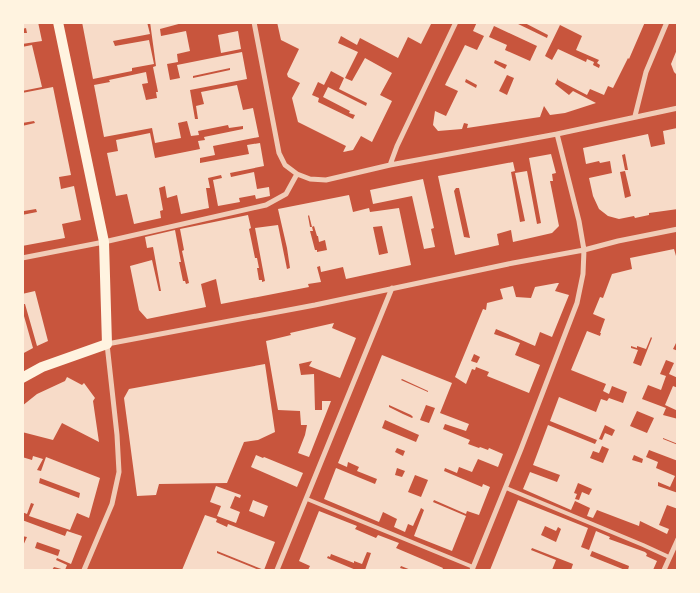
<svg xmlns="http://www.w3.org/2000/svg" width="700" height="593" font-family="'DejaVu Sans',sans-serif">
<style>
.building{fill:#f7dbc8;fill-rule:evenodd}
.lines{fill:none;stroke-linecap:round;stroke-linejoin:round}
.service{stroke:#f1ccb7;stroke-width:4}
.minor{stroke:#f1ccb7;stroke-width:5}
.secondary{stroke:#fff3e0;stroke-width:10}
</style>
<rect width="100%" height="100%" fill="#c8553d"/>
<path class="building" d="M22,22H38L42,41L22,44V33H27L26,28L22,29Z
M82,22H147L150,34L113,41L115,46L149,40L154,64L132,68V71L93,79Z
M150,22H186L160,29L161,36L186,31L190,51L177,54L178,62L167,64L170,80L180,78L177,65L242,52L247,79L190,90L195,119H198L196,106L204,104L201,92L237,85L243,110L253,108L259,137L213,146L215,155L200,158V163L249,154L247,145L260,143L264,166L230,173L231,177L254,172L257,189L269,187L270,196L256,199L255,195L239,198L240,202L218,206L213,180L222,178L221,175L208,178L210,188H206L209,208L181,214L177,195L167,198L165,186L159,188L163,210L160,211L161,218L134,224L127,194L116,196L107,153L118,151L116,140L150,133L155,158L200,149L198,141L205,140L204,137L243,129V126L229,128L228,125L198,131L199,135L191,136L187,121L178,123L181,138L155,143L152,128L104,137L94,85L110,82L109,80L146,72L148,83L142,84L146,100L157,98L156,92H158L153,67L156,66ZM230,68V70L193,78V76Z
M277,22L412,23L432,22L421,44L408,37L398,58L360,38L357,45L341,36L338,43L358,52L345,78L352,81L365,58L392,73L380,95L392,101L372,142L361,136L353,150L343,152L346,146L298,122L292,98L300,83L288,77L287,74L299,49L281,40ZM331,71L344,78L339,89L367,103L366,106L328,87L323,97L350,111L349,113L355,115L353,119L318,102L319,98L312,95L318,82L324,85Z
M477,22H514L547,38L548,35L523,22H645L629,59L628,58L613,88L608,86L604,95L590,89L587,95L558,80V78L555,84L569,95L573,91L596,103L565,113L550,115L544,106L540,117L467,128L468,124L464,123L462,129L438,131L433,125L435,111L446,116L458,91L445,85L465,45L477,50L484,36L473,31ZM560,25L582,36L576,50L599,60L597,63L600,65L599,68L593,65L594,62L587,59L586,62L558,49L552,60L545,56ZM494,26L537,46L530,61L505,50L507,45L489,37ZM495,60L507,65L505,69L494,63ZM507,75L514,78L507,95L499,91ZM466,79L477,85L476,88L465,82Z
M238,31L241,49L221,53L218,35Z
M32,45L42,87L22,91V47Z
M678,47V76L674,72L671,64Z
M53,87L71,175L59,177L61,189L74,186L81,220L62,224L65,238L22,246V215L37,212L36,209L24,211L22,203V126L35,123L34,121L22,123V93Z
M677,128L678,209L649,213V215L635,218L634,216L619,219L608,216L599,209L593,196L589,178L612,173L610,161L600,163L599,161L586,164L583,148L648,134L651,147L665,144L663,131ZM625,154L628,170H625L622,155ZM625,171L631,196L625,198L620,172Z
M551,154L556,173L552,174L553,181H550L559,226L552,233L513,242L511,230L497,234L499,245L455,255L438,176L513,162L515,171L511,172L520,222L525,221L515,173L527,171L537,224L541,223L529,158ZM456,188H459L470,238L464,237L454,191Z
M423,179L434,228L431,229L435,247L424,249L412,196L373,204L370,190Z
M349,195L353,212L369,208L370,212L399,208L411,265L346,279L343,267L321,272L320,266L317,267L321,282L308,284L309,287L221,304L216,279L201,284L206,307L147,319L139,310L130,266L152,260L159,291H161L153,247L147,248L145,237L175,230L181,262H179L183,281H185L186,284L189,283L182,251L184,250L180,229L248,215L251,228L249,229L255,258H257L259,268H257L259,280H262V282L265,281L255,228L278,225L287,269L290,268L287,248L278,209ZM309,215L312,227L314,226L317,236H318L319,242L325,240L327,250L317,252V250H315L310,231H313L312,227H310L308,216ZM382,226L388,253L379,255L373,227Z
M674,249L678,263V343H676L673,349L678,351V378L669,374L674,363L666,360L660,374L666,376L661,390L648,385L642,399L666,408L663,415L678,419V444L663,438V439L678,445V461L649,450L646,457L658,462L656,468L675,476L670,487L658,482V486L678,493V509L667,505L659,525L669,529L667,534L640,521L639,526L597,510L593,518L587,516L590,508L575,501L571,510L523,489L530,472L557,482L560,475L533,465L548,425L595,444L597,440L550,421L559,397L596,412L601,399L607,401L609,398L623,403L627,392L612,386L609,394L603,391L606,384L571,370L587,331L600,336L601,333H600L605,319L593,314L600,297L603,298L612,274L632,269L630,258ZM651,337L652,338L641,366L633,363L638,350L631,348V346L637,348V346L646,349ZM637,411L654,418L647,433L630,426ZM605,425L615,430L612,436L605,433L602,440L599,439ZM602,446L609,449L603,463L590,458L593,451L599,453ZM634,455L643,459L642,463L632,460ZM578,483L592,489L589,495L582,492L579,500L575,499L577,494L574,493Z
M557,283H559L555,291L569,295L552,337L540,332L535,346L496,329L494,334L520,343L515,355L540,365L529,393L487,376L489,372L476,367L475,370L472,369L466,384L455,377L483,309L486,310L487,303L503,299L500,289L513,286L516,297L531,298L535,287ZM474,354L480,357L477,363L471,361Z
M35,291L48,341L37,346L25,304H22V294Z
M22,309L33,348L22,354Z
M334,323L332,328L356,338L340,378L309,366L312,361L299,364L301,375L314,374L315,410H322V401H331L309,457L298,453L305,435L307,425H301L300,411L278,410L266,341L291,335L290,333Z
M382,355L452,383L440,413L469,424L466,431L445,424L443,429L470,440L468,444L479,448L480,447L488,450L489,448L503,454L498,467L478,459L472,472L459,467L457,473L445,468L444,471L482,487L483,484L490,487L479,515L467,511L466,514L434,500L433,502L466,516L452,551L414,536L424,510L421,508L413,526L408,524L405,532L394,527L397,519L383,512L379,522L324,499L336,468L375,484L377,479L357,471L359,467L348,462L347,467L338,463ZM402,379L428,391V392L401,380ZM389,405L411,415L413,417L412,418L403,414L389,407ZM426,405L435,408L429,423L420,420ZM385,420L419,435L416,442L382,428ZM397,448L405,451L403,456L395,452ZM397,468L405,471L402,477L395,475ZM415,475L428,480L421,497L408,492Z
M265,364L275,432L258,440L244,442L227,483L159,484L156,495L137,496L124,398L129,389Z
M67,377L82,385L84,383L95,398L93,401L99,442L62,423L53,440L22,432V406L37,394L65,381Z
M673,386L678,388V411L665,405Z
M256,455L263,458L264,457L303,473L297,487L251,467Z
M33,456L43,459L37,470L41,471L46,457L100,478L89,518L77,513L70,530L29,516L34,504L31,503L27,514L22,512V457L32,460ZM40,478L80,493L79,498L39,483Z
M216,486L241,495L240,498L235,496L230,508L240,512L236,523L217,516L221,506L210,502Z
M253,500L268,506L264,517L249,511Z
M518,500L588,528L581,547L589,550L596,531L610,537L609,539L645,552L647,554L646,556L657,561L653,570H628L629,566L592,551L590,556L625,570H571L573,564L532,548L531,550L556,560L552,570H490ZM545,526L556,531L558,527L561,529L556,542L541,535Z
M319,511L357,526L355,529L376,538L378,535L399,543L396,548L443,568L442,570H411L401,566L400,568L407,570H365L371,553L367,552L362,564L354,561V563L331,554L330,557L328,556L327,558L356,570H308L310,566L299,561Z
M205,515L217,519L216,522L227,527L228,524L275,542L264,570L217,551V553L259,570H182Z
M22,520L65,536L67,531L82,536L71,564L57,558L56,560L67,565L65,570L54,567L52,570H22V548L27,537L22,536ZM37,542L60,550L58,556L35,548Z"/>
<g class="lines">
<path class="service" d="M506,488L643,545L669,557
M307,499L473,567"/>
<path class="minor" d="M254,22L279,153L285,165L297,174L310,179L326,180L390,165L557,134L678,108
M635,116L646,72L667,22
M390,165L397,146L456,22
M22,258L104,242L266,205L286,194L297,174
M84,570L112,504L119,472L117,435L107,344L315,305L513,263L584,250L618,241L678,229
M277,570L392,288
M472,570L521,449L577,303L583,274L584,250L579,221L557,134
M664,570L678,539"/>
<path class="secondary" d="M22,378L42,367L107,344L104,242L58,22"/>
</g>
<rect width="700" height="593" fill="none" stroke="#fff3e0" stroke-width="48"/>
</svg>
